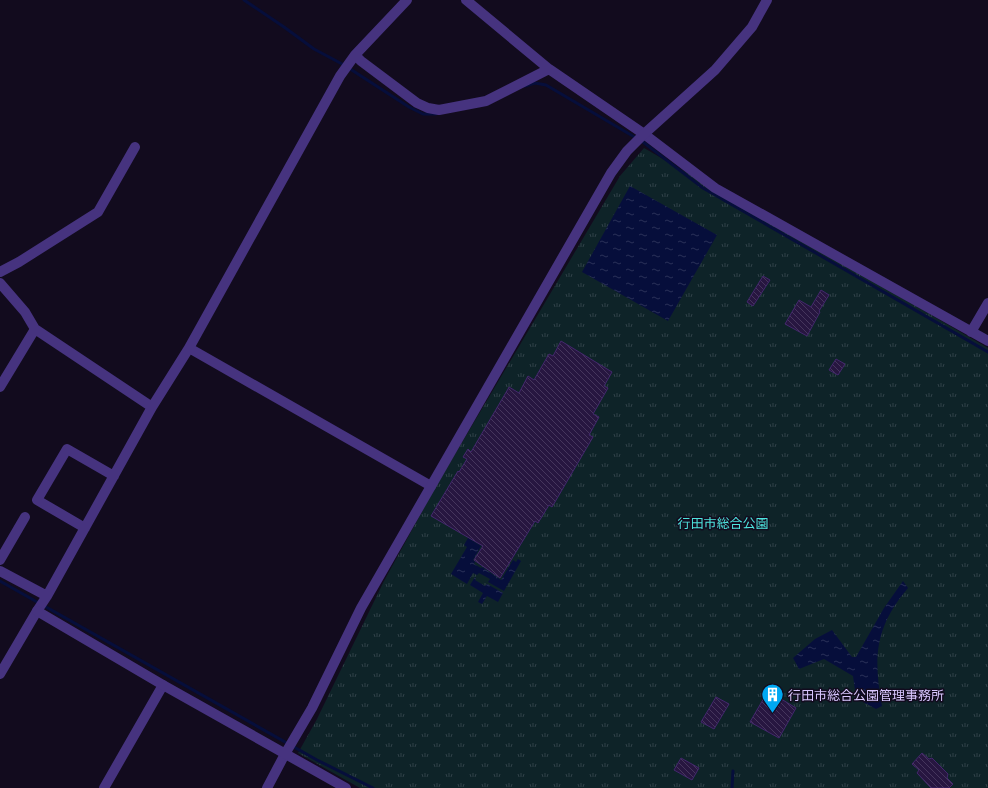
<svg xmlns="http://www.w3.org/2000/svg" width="988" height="788" font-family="Manrope,'Noto Sans JP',sans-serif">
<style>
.park{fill:url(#park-tufts)}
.water{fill:url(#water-ripples)}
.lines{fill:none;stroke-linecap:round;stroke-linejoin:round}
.stream{stroke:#060e3b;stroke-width:3}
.building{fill:url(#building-back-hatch);stroke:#43276d}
.minor{stroke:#46337f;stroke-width:10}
.tertiary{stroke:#46337f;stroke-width:10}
.labels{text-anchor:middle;stroke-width:3;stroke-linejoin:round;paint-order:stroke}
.park-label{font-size:13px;fill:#4ee4de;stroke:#120b1e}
.poi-label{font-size:13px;fill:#d9c7ff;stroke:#120b1e;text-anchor:start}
</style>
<defs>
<pattern id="park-tufts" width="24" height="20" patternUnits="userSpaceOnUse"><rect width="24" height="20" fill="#0e2328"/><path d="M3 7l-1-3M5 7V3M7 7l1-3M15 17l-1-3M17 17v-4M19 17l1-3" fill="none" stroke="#304148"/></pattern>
<pattern id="water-ripples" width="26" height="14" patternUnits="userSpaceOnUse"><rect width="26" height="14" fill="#060e3b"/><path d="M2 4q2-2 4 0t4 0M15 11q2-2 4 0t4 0" fill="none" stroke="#2a3058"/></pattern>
<pattern id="building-back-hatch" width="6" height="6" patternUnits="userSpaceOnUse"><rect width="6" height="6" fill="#271640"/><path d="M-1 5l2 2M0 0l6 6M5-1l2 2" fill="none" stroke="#46365d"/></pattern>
</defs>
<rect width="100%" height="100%" fill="#120b1e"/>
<path class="park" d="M644,148L988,348V788H360L298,753L317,719L384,581L435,488L620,176Z"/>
<path class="water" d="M630,186L717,235L668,321L582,272Z
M468,538L481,546L473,560L475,562L474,564L481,568L482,567L501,580L513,560L516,562L518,559L521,561L504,591L488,582L490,579L479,573L477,575L473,573L467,584L451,574L467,547L464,545Z
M475,577L476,578L475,580L485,586L487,584L503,593L498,602L487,596L482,604L478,602L483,593L470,585Z
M903,581L908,588C875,627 873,657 882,706L876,709L856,698L853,676L824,659L799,669L793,658L815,639L832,630L852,657H856L884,608Z"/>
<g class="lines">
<path class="stream" d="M244,0L284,27L314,49L344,65L409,107L423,114H436
M525,86L535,83L546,85L643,142L703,188L988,352
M0,581L317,760L373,788
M732,788L733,771"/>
</g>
<path class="building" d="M763,276L770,280L753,306L747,302Z
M821,290L829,295L819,311L820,312L807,336L785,324L799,300L811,307Z
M561,341L612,372L604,386L608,388L593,414L599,417L589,435L593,437L552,507L549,505L538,523L535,521L500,578L474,560L483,546L431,516L458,471L459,472L467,459L463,457L468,449L471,452L508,389L509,387L519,393L528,376L534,380L549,354L553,356Z
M836,359L845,364L838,375L829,370Z
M768,691L796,708L779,738L750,722Z
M716,697L729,704L714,729L701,722Z
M922,753L929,759L932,758L948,774L947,778L953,784L949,788H931L917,773L919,770L912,764Z
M681,758L699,768L692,780L674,770Z"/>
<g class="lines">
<path class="minor" d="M466,0L549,69L644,134L715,188L988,341
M355,55L361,61L417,103L428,108L439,110L486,101L549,69
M0,272L19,262L98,212L135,147
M0,283L25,312L35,329L0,387
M35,329L152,407
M971,332L988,303
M189,348L340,76L355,55L407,0
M85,528L37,500L67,449L114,476
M0,560L25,517
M0,571L47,596
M0,674L37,611L47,596L152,407L189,348L431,486
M104,788L163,685
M267,788L285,754"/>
<path class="tertiary" d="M37,611L163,685L346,788
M285,754L312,708L361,608L611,173L627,151L644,134L715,70L752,27L767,0"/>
</g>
<defs>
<symbol id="building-pin" viewBox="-11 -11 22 30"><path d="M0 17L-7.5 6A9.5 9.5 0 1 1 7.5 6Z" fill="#00a8f2" stroke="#120b1e"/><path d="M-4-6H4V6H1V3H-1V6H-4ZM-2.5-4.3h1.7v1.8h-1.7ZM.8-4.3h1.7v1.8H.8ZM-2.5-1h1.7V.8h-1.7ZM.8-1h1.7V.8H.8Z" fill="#fff"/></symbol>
</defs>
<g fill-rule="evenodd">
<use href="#building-pin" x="760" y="682" width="25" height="34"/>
</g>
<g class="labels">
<g class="park-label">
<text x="723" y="528">行田市総合公園</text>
</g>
<g class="poi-label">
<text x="788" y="700">行田市総合公園管理事務所</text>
</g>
</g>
</svg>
